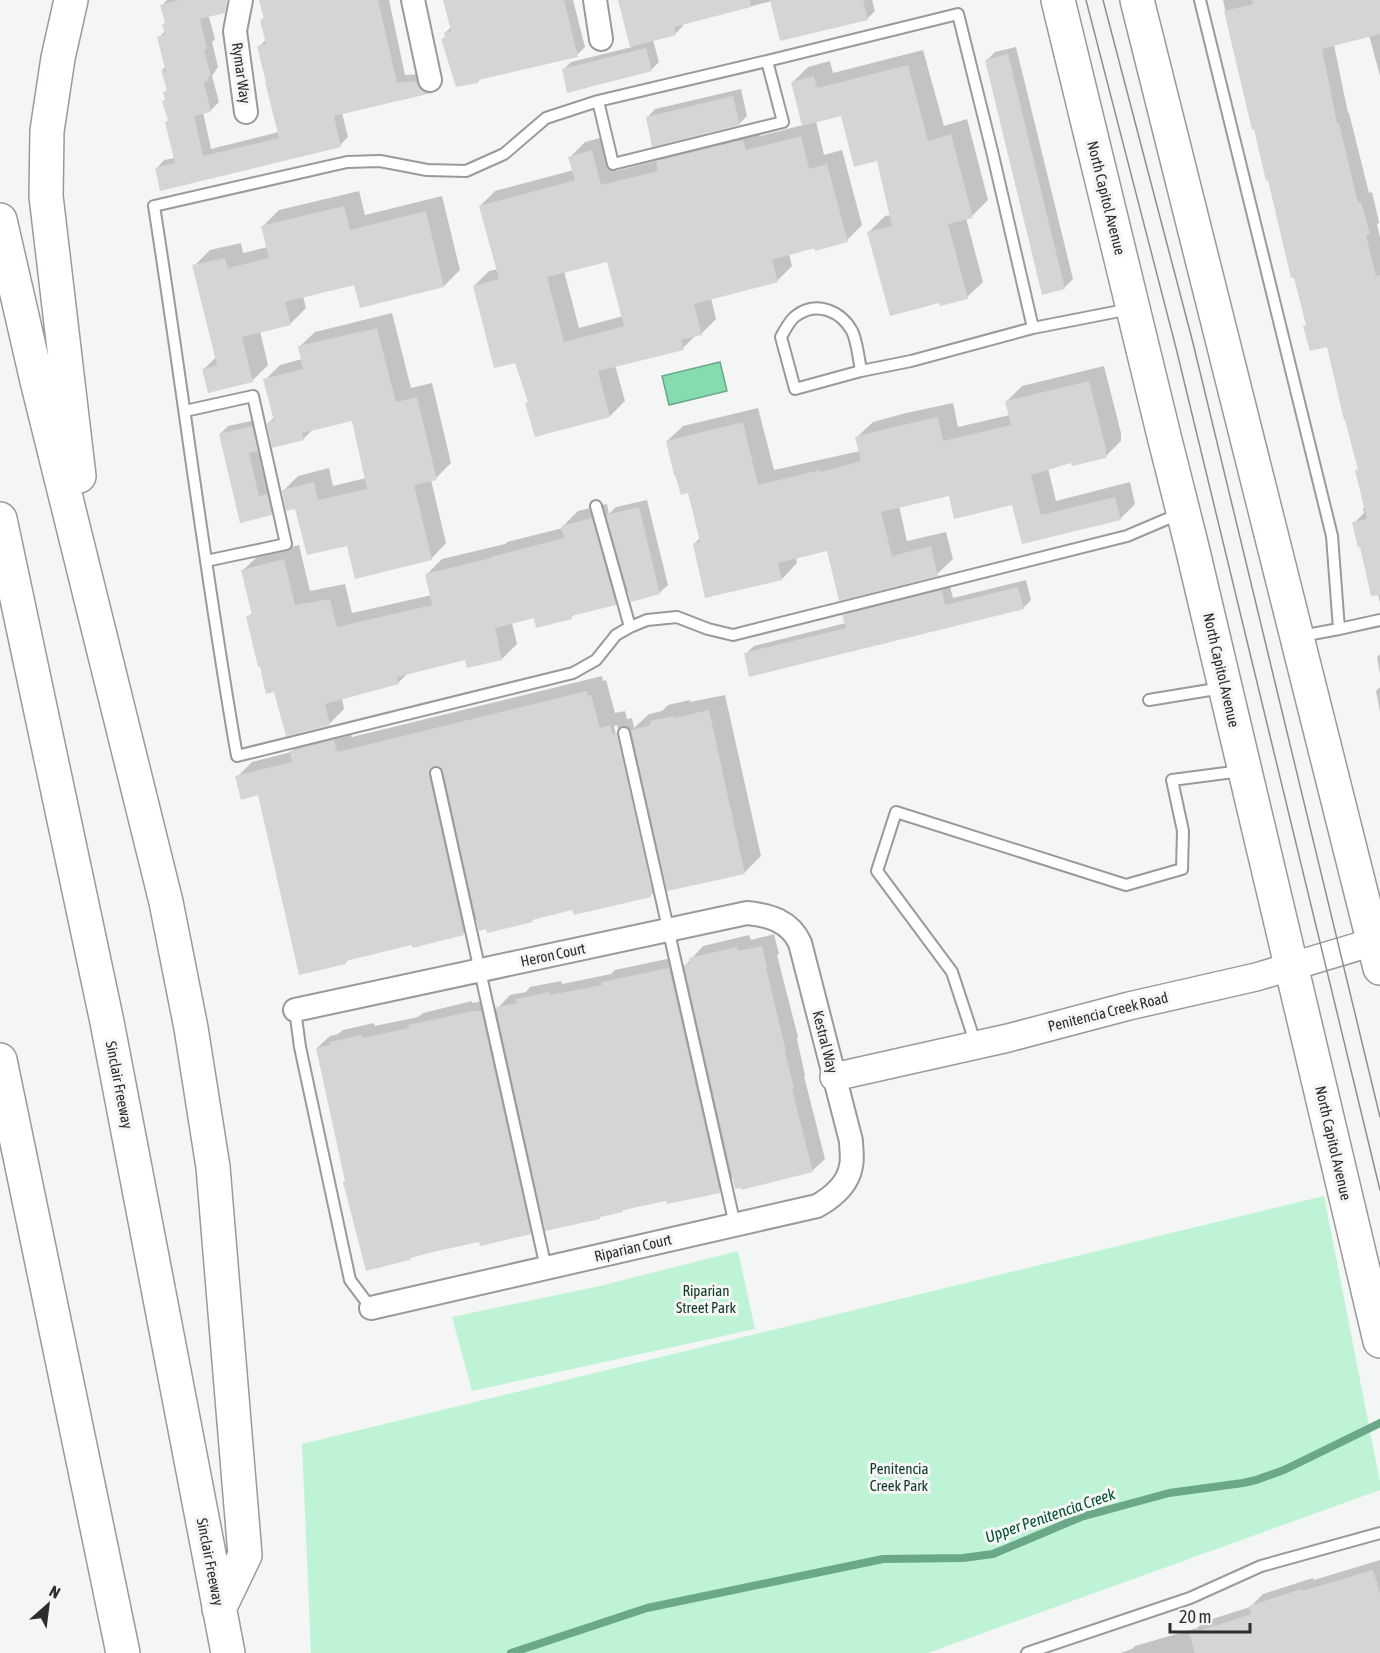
<svg xmlns="http://www.w3.org/2000/svg" width="1380" height="1653" font-family="'Asap Condensed',sans-serif">
<style>
.green{fill:#bff3d6}
.water{fill:#85ddaf;stroke:#6aa888;stroke-width:1.5}
.shadow{fill:#0003;fill-rule:evenodd}
.lines{fill:none;stroke-linecap:round;stroke-linejoin:round}
.stream{stroke:#6aa888;stroke-width:8}
.building{fill:#d3d6d4;fill-rule:evenodd}
.service-casing{stroke:#989b99;stroke-width:14}
.minor-casing{stroke:#989b99;stroke-width:26}
.tertiary-casing{stroke:#989b99;stroke-width:30}
.primary-casing{stroke:#989b99;stroke-width:36}
.motorway-casing{stroke:#989b99;stroke-width:36}
.service{stroke:#fff;stroke-width:10}
.minor{stroke:#fff;stroke-width:22}
.tertiary{stroke:#fff;stroke-width:27}
.primary{stroke:#fff;stroke-width:33}
.motorway{stroke:#fff;stroke-width:33}
.tram{stroke:#8e908e;stroke-width:1.5}
.labels{text-anchor:middle;stroke-width:6;stroke-linejoin:round;paint-order:stroke}
.street-label{font-size:15px;fill:#2c2d2c;stroke:#f3f6f4}
.park-label{font-size:15px;fill:#113825;stroke:#f3f6f4}
.water-label{font-size:16px;font-style:italic;fill:#054f32;stroke:#f3f6f4}
</style>
<rect width="100%" height="100%" fill="#f3f6f4"/>
<path class="green" d="M1324,1196L1380,1482V1490L928,1653H311L302,1444Z
M738,1251L755,1329L472,1391L452,1317L600,1286Z"/>
<path class="water" d="M720,362L727,391L669,405L662,376Z"/>
<path class="shadow" d="M167,0H218L208,14L215,39L212,42L218,67L212,76L219,102L211,110L203,112L211,149L279,132L259,47L266,39L261,21L278,0H389L405,75L425,74L438,85L431,92L342,113L348,137L340,145L156,169L164,160L175,158L166,122L169,120L165,92L168,89L163,69L166,66L159,38L165,31L166,22L162,5Z
M445,0H573L585,47L577,55L481,78L478,82L443,39L446,36L445,33L451,27Z
M620,0H872L875,11L867,19L772,1L682,24L683,26L675,34L653,40L659,62L651,70H563L571,62L632,47Z
M1223,0H1380V76L1369,35L1334,45L1348,113H1349L1369,193L1372,192L1379,222L1377,225L1380,237V603L1372,568L1354,523L1364,513L1363,509L1365,506L1357,471L1359,469L1328,345L1307,324L1269,178L1248,108Z
M1016,47L1073,279L1064,288L987,60L995,52Z
M923,50L944,126L967,119L988,200L972,216L966,218L983,282L967,297L869,232L885,216L891,215L879,159L842,114L816,121L824,155L842,150L862,225L847,240L789,254L792,266L777,281L711,298L716,319L701,334L696,335L683,348L615,365L625,401L610,416L529,401L516,361L474,286L489,271L498,269L480,206L495,191L574,170L570,157L585,142L607,136L616,171L659,160L673,146L758,125L760,136L803,125L792,83L808,67L830,61L833,73ZM608,260L623,316L579,328L564,271Z
M741,89L747,116L739,124L647,118L655,109Z
M359,191L365,215L442,196L460,270L444,286L355,283L303,296L306,308L290,324L260,331L268,365L252,381L204,369L216,357L194,266L210,250L241,243L243,253L268,247L263,226L279,210Z
M392,313L411,388L432,383L451,463L436,478L431,480L446,543L431,559L348,544L296,507L283,491L298,476L329,468L333,486L366,478L353,419L313,429L303,439L268,423L275,417L265,380L280,365L302,359L299,347L315,332Z
M1104,366L1121,433V441L1105,457L1072,461L1048,468L1056,501L1130,482L1135,504L1120,519L1023,543L1013,504L950,494L899,506L907,541L946,532L953,559L937,574L828,550L796,557L797,563L782,579L694,544L700,538L689,492L667,441L683,426L758,408L774,470L860,451L857,437L873,422L906,413L953,403L958,427L1010,415L1007,401L1022,386Z
M260,419L265,442L258,449L267,488L275,487L279,505L271,513L241,521L220,434L228,426Z
M647,500L668,585L659,593L629,590L615,604L575,614L571,617H535L512,623L517,644L502,659L466,658L409,672L398,683L342,698L344,709L329,724L275,690L248,617L253,612L242,571L258,556L299,545L310,591L345,584L352,613L432,595L427,574L442,559L505,544L507,542L563,528V526L578,511L607,504L609,514L616,507Z
M1026,580L1031,600L1023,608L745,654L754,646L846,623L844,616L852,608L949,583L953,598Z
M1380,654V674L1377,657Z
M602,676L603,681L606,680L615,713L625,711L627,719L632,718L634,728L649,714L662,711L668,705L690,700V702L725,695L761,856L745,872L666,879L650,896L574,908L535,918L532,921L478,919L463,933L413,943L349,959L345,963L259,794L237,777L252,762L291,752L307,736L349,725L352,737ZM617,725L652,886H649L614,726Z
M1380,687V712L1376,691Z
M774,934L779,954L777,955L798,1037L797,1039L805,1075L804,1076L825,1159L812,1171L733,1177L719,1191L668,1199L602,1215L599,1218L544,1219L530,1233L481,1240L412,1256L410,1259L347,1180L317,1048L330,1036L338,1034L343,1030L374,1023L375,1026L418,1017L423,1013L472,1001V1003L493,999L496,1010L510,995L526,992L530,987L561,981L562,984L611,974L615,970L681,956L684,967L703,946L749,935L751,940Z
M1380,1560V1653H1120L1132,1649L1135,1646L1197,1628L1203,1622L1250,1607L1263,1594L1313,1578L1314,1580Z"/>
<g class="lines">
<path class="stream" d="M511,1653L647,1608L883,1559L963,1558L993,1554L1081,1517L1169,1493L1243,1483L1256,1480L1284,1470L1380,1423"/>
</g>
<path class="building" d="M178,0H227L225,13L200,19L207,49L204,50L211,76L208,77L209,81L204,82L211,112L194,116L203,156L279,138L265,82H266L257,46L266,44L260,20L264,19L259,0H378L397,83L416,81L420,89L425,93H432L334,116L341,147L160,191L155,168L175,163L165,122L168,121L162,101L165,100L163,92L167,91L161,69L166,72L157,37L165,35L162,24L165,23L160,5Z
M443,0H564L578,57L478,80V83L456,87L441,39L445,38L444,33L451,31Z
M618,0H750L751,7L674,27L676,35L630,47Z
M770,0H863L868,20L780,41Z
M1252,0H1380V34L1322,49L1337,123H1339L1358,203L1361,202L1370,234L1366,235L1376,276L1380,275V595L1371,596L1360,547L1358,548L1352,522L1367,519L1355,470H1358L1345,420H1344L1327,347L1310,351L1303,326L1306,325L1294,278H1291L1268,180L1266,181L1254,129L1252,130L1224,11L1253,4Z
M646,48L652,71L567,93L562,69Z
M1008,54L1065,289L1042,295L985,60Z
M908,65L928,141L951,134L973,218L948,224L968,299L940,306L939,303L890,316L867,232L892,226L877,161L854,167L841,116L802,126L791,82L814,76L817,88Z
M733,96L740,125L652,147L646,117Z
M801,136L809,169L827,164L848,242L815,251L814,248L772,260L778,282L694,304L702,335L681,340L684,350L598,371L610,417L535,437L525,403L528,402L515,363L494,368L473,286L499,279L479,206L575,180L568,157L592,150L601,185L658,171L656,161L743,140L746,150ZM607,262L624,326L564,342L547,277Z
M344,206L350,230L426,211L444,287L360,308L354,285L285,302L291,325L242,337L253,382L208,393L202,369L217,365L192,265L225,258L228,268L269,258L261,226Z
M377,328L396,402L417,397L437,480L414,485L432,560L355,579L347,546L307,555L295,509L286,511L282,490L314,482L318,500L367,489L352,421L302,433L304,440L272,448L267,423L274,421L263,379L303,369L298,346Z
M1089,381L1106,449V458L1072,466L1071,463L1031,475L1041,515L1115,497L1121,520L1022,544L1012,505L954,519L949,496L881,512L892,556L931,546L938,576L839,601L827,551L778,563L782,580L705,598L693,544L700,542L688,493L681,495L675,475H674L666,441L743,422L758,485L820,470L821,472L861,461L855,437L889,428L938,417L943,441L1011,425L1005,401Z
M252,426L258,451L249,453L259,496L267,494L272,515L240,523L219,434Z
M639,507L660,594L631,602L606,515Z
M592,518L616,605L571,616L572,619L536,628L534,618L495,628L502,660L467,668L465,660L397,677L399,684L325,704L330,725L286,736L274,692L266,694L260,667H258L246,616L252,615L241,570L284,559L295,605L330,599L337,627L432,605L425,574L491,558V557L564,538L561,526Z
M1018,587L1024,609L749,677L744,653L846,628L842,615L942,590L945,605Z
M587,691V695H591L600,728L610,725L612,734L617,733L653,894H650L651,897L574,915L572,910L532,920L533,922L487,933L486,929L479,931L443,771L441,768L435,766L431,768L429,775L464,935L412,948V945L345,961L346,964L299,975L258,795L241,800L235,776L292,762L290,751L334,740L337,752Z
M709,710L745,874L667,891L631,730L651,725L650,721L674,716V718Z
M762,946L767,967L766,968L786,1051L785,1052L794,1088L792,1089L813,1172L741,1190V1188L735,1189L684,965L690,963L689,958L737,947L738,951Z
M669,968L720,1193L667,1204L666,1201L623,1210V1212L600,1217V1219L545,1231L496,1007L517,1003L516,999L549,992L550,995L602,985L601,982Z
M472,1011H481L531,1234L480,1246L479,1242L433,1252L410,1258V1260L366,1271L343,1182L345,1181L316,1048L330,1045L329,1042L362,1035L363,1038L409,1028V1025Z
M1373,1570L1380,1593V1653H1195L1189,1634L1251,1614L1249,1606L1301,1589L1302,1591Z"/>
<g class="lines">
<defs>
<path id="service" d="M1200,0L1332,536L1339,629L1301,636
M598,101L613,164L783,122L767,61
M1033,328L992,151L958,14L767,61L598,101L546,118L504,154L466,171L427,170L380,161L347,162L154,206C183,389 205,574 237,756L573,673L596,660L616,635L630,627L647,620L677,617L708,629L733,635L1127,536L1181,513
M861,371C859,360 857,341 852,331C841,311 817,301 797,315C790,319 785,330 781,337L795,389L861,371L911,361L1033,328L1130,309
M185,411L253,396L286,544L206,561
M596,506L630,627
M1339,629L1380,620
M1149,700L1222,688
M624,733L735,1225
M436,773L546,1268
M295,1010L300,1047L350,1280L371,1308
M976,1045L952,972L877,871L896,812L1126,885L1182,869L1183,831L1172,780L1241,771
M1027,1653L1190,1598L1261,1566L1380,1533"/>
<path id="minor" d="M241,0L235,31L246,112
M413,0L430,80
M595,0L601,39
M295,1010L747,913C769,915 790,921 800,943L851,1141C851,1149 853,1158 851,1166C848,1185 833,1197 817,1206L371,1308"/>
<path id="tertiary" d="M834,1077L1008,1038L1129,1006L1256,977L1380,940"/>
<path id="primary" d="M1058,0L1164,436L1191,543L1380,1341
M1137,0L1380,968"/>
<path id="motorway" d="M71,0L58,58L47,131L46,196L79,476
M0,220L37,381L166,902L191,1028L213,1167L245,1555L219,1609
M0,519L107,1022L228,1653
M0,1060L123,1653"/>
</defs>
<use href="#service" class="service-casing"/>
<use href="#minor" class="minor-casing"/>
<use href="#tertiary" class="tertiary-casing"/>
<use href="#primary" class="primary-casing"/>
<use href="#motorway" class="motorway-casing"/>
<use href="#service" class="service"/>
<use href="#minor" class="minor"/>
<use href="#tertiary" class="tertiary"/>
<use href="#primary" class="primary"/>
<use href="#motorway" class="motorway"/>
<path class="tram" d="M1086,0L1176,348L1380,1190
M1103,0L1193,343L1380,1117"/>
</g>
<g class="labels">
<g class="street-label">
<text transform="translate(241 73) rotate(82)" y="5">Rymar Way</text>
<text transform="translate(1106 198) rotate(76)" y="5">North Capitol Avenue</text>
<text transform="translate(1221 670) rotate(77)" y="5">North Capitol Avenue</text>
<text transform="translate(553 955) rotate(-12)" y="5">Heron Court</text>
<text transform="translate(1108 1012) rotate(-14)" y="5">Penitencia Creek Road</text>
<text transform="translate(825 1042) rotate(76)" y="5">Kestral Way</text>
<text transform="translate(119 1085) rotate(79)" y="5">Sinclair Freeway</text>
<text transform="translate(1333 1143) rotate(77)" y="5">North Capitol Avenue</text>
<text transform="translate(633 1248) rotate(-13)" y="5">Riparian Court</text>
<text transform="translate(210 1562) rotate(79)" y="5">Sinclair Freeway</text>
</g>
<g class="park-label">
<text x="706" y="1296">Riparian<tspan x="706" dy="17">Street Park</tspan></text>
<text x="899" y="1474">Penitencia<tspan x="899" dy="17">Creek Park</tspan></text>
</g>
<g class="water-label">
<text transform="translate(1050 1515) rotate(-19)" y="6">Upper Penitencia Creek</text>
</g>
</g>
<g transform="translate(48 1605) rotate(28)" stroke="#f3f6f4" stroke-width="4.5" paint-order="stroke">
<path d="M0-4.5L10 22L0 15L-10 22Z" fill="#2c2d2c"/>
<text y="-9" font-size="16" font-weight="bold" text-anchor="middle" fill="#2c2d2c">N</text>
</g>
<path d="M1170 1623v9h80v-9" fill="none" stroke="#2c2d2c" stroke-width="3"/>
<text x="1179" y="1623" font-size="18" fill="#2c2d2c" stroke="#f3f6f4" stroke-width="4.5" paint-order="stroke">20 m</text>
</svg>
